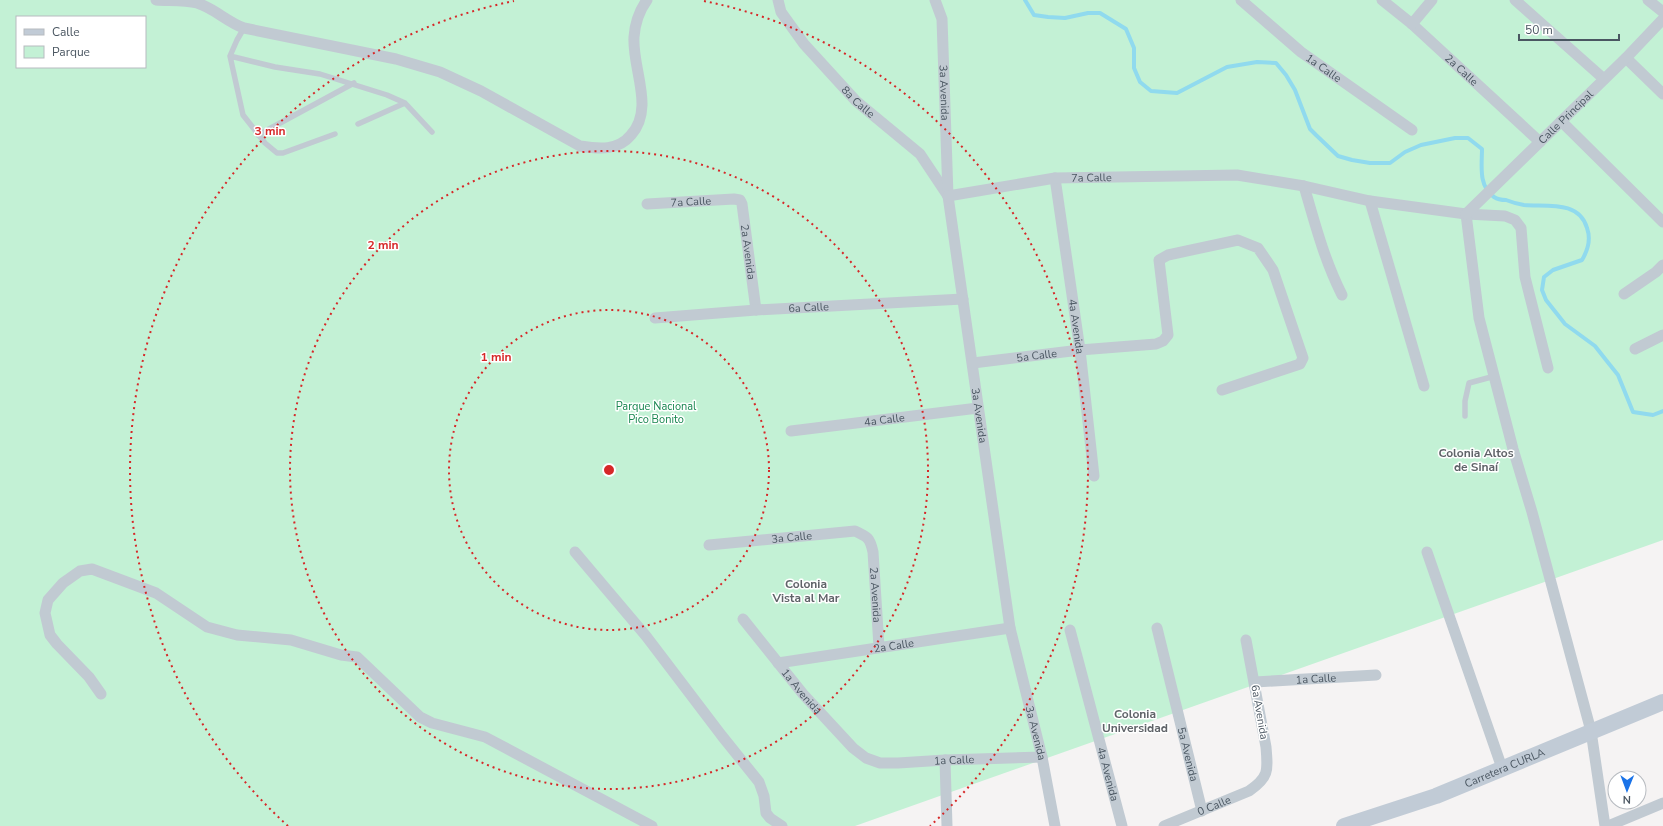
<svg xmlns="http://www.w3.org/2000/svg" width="1663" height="826" font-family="'Nunito Sans',sans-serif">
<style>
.green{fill:#c3f1d5;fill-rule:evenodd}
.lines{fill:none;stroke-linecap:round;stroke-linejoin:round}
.stream{stroke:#90daee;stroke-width:4}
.service{stroke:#c1cad2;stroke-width:5.5}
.minor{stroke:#c1cad2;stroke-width:11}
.secondary{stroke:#c1cbd6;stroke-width:16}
.ring{fill:none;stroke:#d62828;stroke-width:2;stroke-dasharray:2 4}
.labels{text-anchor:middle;stroke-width:3;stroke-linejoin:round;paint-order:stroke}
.street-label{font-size:11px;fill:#4a5661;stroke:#fff}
.park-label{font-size:11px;fill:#17864f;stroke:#fff}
.neighbourhood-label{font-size:12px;font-weight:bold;fill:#5f6368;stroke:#fff}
.centre{fill:#d62828;stroke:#fff;stroke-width:2}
.ring-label{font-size:12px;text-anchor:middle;font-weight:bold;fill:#d62828;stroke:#fff;stroke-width:3;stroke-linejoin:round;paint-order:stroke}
</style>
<rect width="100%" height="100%" fill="#f5f3f3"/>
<path class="green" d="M0,0H1663V540L855,826H0ZM17,17H145V67H17Z"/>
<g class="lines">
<path class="stream" d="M1025,0L1034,15L1048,17L1065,18L1088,13H1100L1126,29L1134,48V68L1140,82L1151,91L1177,93L1227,67L1257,62L1276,63L1286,75L1295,90L1310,129L1316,135L1338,156L1352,160L1370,163H1390L1405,152L1421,145L1455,138H1468L1482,149C1482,165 1478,186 1494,197C1497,199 1502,200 1506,200C1511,202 1518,204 1524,205C1546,207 1579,200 1587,228C1591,239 1588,250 1582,260L1553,270L1544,277L1542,290L1546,300L1565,324L1595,346L1606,360L1618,375L1633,412L1653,415L1663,411"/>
<path class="service" d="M244,28L237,40L230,56L243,115L265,143L277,153H283L335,134
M230,56L275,67L320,74L387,95L405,103L432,132
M358,124L405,103
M258,135L354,83
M1465,416V401L1469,383L1495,376"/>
<g class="minor">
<path d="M156,0C168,1 184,0 197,3C214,8 227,22 244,28L396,59L440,72L481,91L580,146C599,149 618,151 631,135C655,108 632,69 634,37C635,23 639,11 647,0"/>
<path id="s1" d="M778,0L781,12L804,44L856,101L920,154L948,196"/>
<path id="s2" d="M935,0L942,19L948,196L1010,628L1042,757L1055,826"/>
<path id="s3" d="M1241,0L1301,52L1412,130"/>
<path id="s4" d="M1382,0L1412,24L1540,142"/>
<path d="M1515,0L1604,79"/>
<path d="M1648,0L1663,12"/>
<path d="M1412,24L1432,0"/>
<path d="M1626,58L1663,94"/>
<path d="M1561,121L1663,222"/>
<path id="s5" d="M1055,178L1080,350L1094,476"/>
<path d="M1304,186C1315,224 1324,259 1342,295"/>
<path id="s6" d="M948,196L1055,178L1237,175L1304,186L1370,201L1466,214L1505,216L1515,220L1521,228L1525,277L1548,368"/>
<path d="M1370,201L1424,386"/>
<path id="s7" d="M647,204L734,199L740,200L742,204L756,310"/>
<path d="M1466,214L1479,318L1513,449L1532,512L1591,731L1605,826"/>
<path id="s8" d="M1466,214L1626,58L1663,19"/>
<path d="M1624,294L1656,272L1663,265"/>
<path id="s9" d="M655,318L756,310L963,299"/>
<path d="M1635,349L1663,335"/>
<path id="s10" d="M973,363L1080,350L1156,344L1163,341L1168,335L1159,260L1168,255L1238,240L1258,248L1273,270L1303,358L1300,364L1222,390"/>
<path id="s11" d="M791,431L978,408"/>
<path id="s12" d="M709,545L855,531C868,537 870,538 873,552L879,647"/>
<path d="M575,552L646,636L722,736L759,782L764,796L766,813L770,818L782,826"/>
<path d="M1427,552L1502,768"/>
<path id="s13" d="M743,619L803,694L853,748L866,758L880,763H898L945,760L1042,757"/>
<path id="s14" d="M1157,628L1202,811"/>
<path id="s15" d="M1070,630L1122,826"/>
<path id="s16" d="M778,663L1010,628"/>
<path id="s17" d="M1255,682L1376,675"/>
<path d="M101,694L89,677L57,644L50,635L45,613L48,600L63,583L80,571L92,569L156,593L207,627L237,635L291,640L341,655L357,657L420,717L432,723L485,737L652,826"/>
<path d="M945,760L947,826"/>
<path id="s18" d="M1164,826L1249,791C1269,777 1268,771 1266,747L1246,640"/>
<path d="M1608,826L1663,803"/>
</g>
<path class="secondary" id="s19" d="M1344,826L1436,796L1663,702"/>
</g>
<g class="ring">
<circle cx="609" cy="470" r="160"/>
<circle cx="609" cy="470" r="319"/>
<path d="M288 826A479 479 0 0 1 514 1M704 1A479 479 0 0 1 930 826"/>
</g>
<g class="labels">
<g class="street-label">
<text dy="4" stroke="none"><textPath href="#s3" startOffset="107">1a Calle</textPath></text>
<text dy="4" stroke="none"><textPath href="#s4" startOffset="106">2a Calle</textPath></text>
<text dy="4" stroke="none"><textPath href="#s2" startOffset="94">3a Avenida</textPath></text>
<text dy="4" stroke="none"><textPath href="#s1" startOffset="131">8a Calle</textPath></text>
<text dy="4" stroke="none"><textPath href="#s8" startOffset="139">Calle Principal</textPath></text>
<text dy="4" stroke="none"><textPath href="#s6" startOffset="145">7a Calle</textPath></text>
<text dy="4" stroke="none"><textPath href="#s7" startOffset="44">7a Calle</textPath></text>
<text dy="4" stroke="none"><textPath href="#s7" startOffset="146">2a Avenida</textPath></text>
<text dy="4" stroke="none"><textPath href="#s9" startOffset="154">6a Calle</textPath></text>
<text dy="4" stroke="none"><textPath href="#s5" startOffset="150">4a Avenida</textPath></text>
<text dy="4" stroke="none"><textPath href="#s10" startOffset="64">5a Calle</textPath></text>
<text dy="4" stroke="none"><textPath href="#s2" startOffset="419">3a Avenida</textPath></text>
<text dy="4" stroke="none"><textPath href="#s11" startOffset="94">4a Calle</textPath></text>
<text dy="4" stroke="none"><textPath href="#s12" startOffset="83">3a Calle</textPath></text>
<text dy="4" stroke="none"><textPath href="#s12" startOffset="219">2a Avenida</textPath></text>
<text dy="4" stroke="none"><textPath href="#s16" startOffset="117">2a Calle</textPath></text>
<text dy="4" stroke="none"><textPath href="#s17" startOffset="61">1a Calle</textPath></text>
<text dy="4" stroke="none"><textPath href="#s13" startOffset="93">1a Avenida</textPath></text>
<text transform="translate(1260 712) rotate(80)" y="4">6a Avenida</text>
<text dy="4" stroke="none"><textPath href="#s2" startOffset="742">3a Avenida</textPath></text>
<text dy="4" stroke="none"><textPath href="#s14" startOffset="130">5a Avenida</textPath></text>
<text dy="4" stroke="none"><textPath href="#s13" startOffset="275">1a Calle</textPath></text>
<text dy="4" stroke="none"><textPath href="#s19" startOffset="171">Carretera CURLA</textPath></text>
<text dy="4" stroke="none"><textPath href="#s15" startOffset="149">4a Avenida</textPath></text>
<text dy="4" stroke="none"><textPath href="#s18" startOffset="54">0 Calle</textPath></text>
</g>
<g class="park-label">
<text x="656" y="410">Parque Nacional<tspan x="656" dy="13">Pico Bonito</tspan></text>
</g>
<g class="neighbourhood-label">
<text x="1476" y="457">Colonia Altos<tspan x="1476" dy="14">de Sinaí</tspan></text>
<text x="806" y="588">Colonia<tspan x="806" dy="14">Vista al Mar</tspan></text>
<text x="1135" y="718">Colonia<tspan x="1135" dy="14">Universidad</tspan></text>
</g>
</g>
<circle cx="609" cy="470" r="6" class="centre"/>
<g class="ring-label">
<text x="270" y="135">3 min</text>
<text x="383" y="249">2 min</text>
<text x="496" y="361">1 min</text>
</g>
<rect x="16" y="16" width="130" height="52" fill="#ffffff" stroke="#b7bbc0"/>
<rect x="24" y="29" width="20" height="6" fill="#c1cbd6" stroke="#b7bbc0"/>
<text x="52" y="36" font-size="12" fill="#4a5661">Calle</text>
<rect x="24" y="46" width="20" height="12" fill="#c3f1d5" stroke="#b7bbc0"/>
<text x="52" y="56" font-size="12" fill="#4a5661">Parque</text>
<g transform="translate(1627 790) rotate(181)"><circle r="19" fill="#ffffff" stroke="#b7bbc0"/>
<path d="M0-3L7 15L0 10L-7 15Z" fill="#1a73e8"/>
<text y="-6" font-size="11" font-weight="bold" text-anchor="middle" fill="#4a5661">N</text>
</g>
<path d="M1519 34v6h100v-6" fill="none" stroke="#4a5661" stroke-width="2"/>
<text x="1525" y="34" font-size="12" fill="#4a5661" stroke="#ffffff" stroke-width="3" paint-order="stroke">50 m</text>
</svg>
